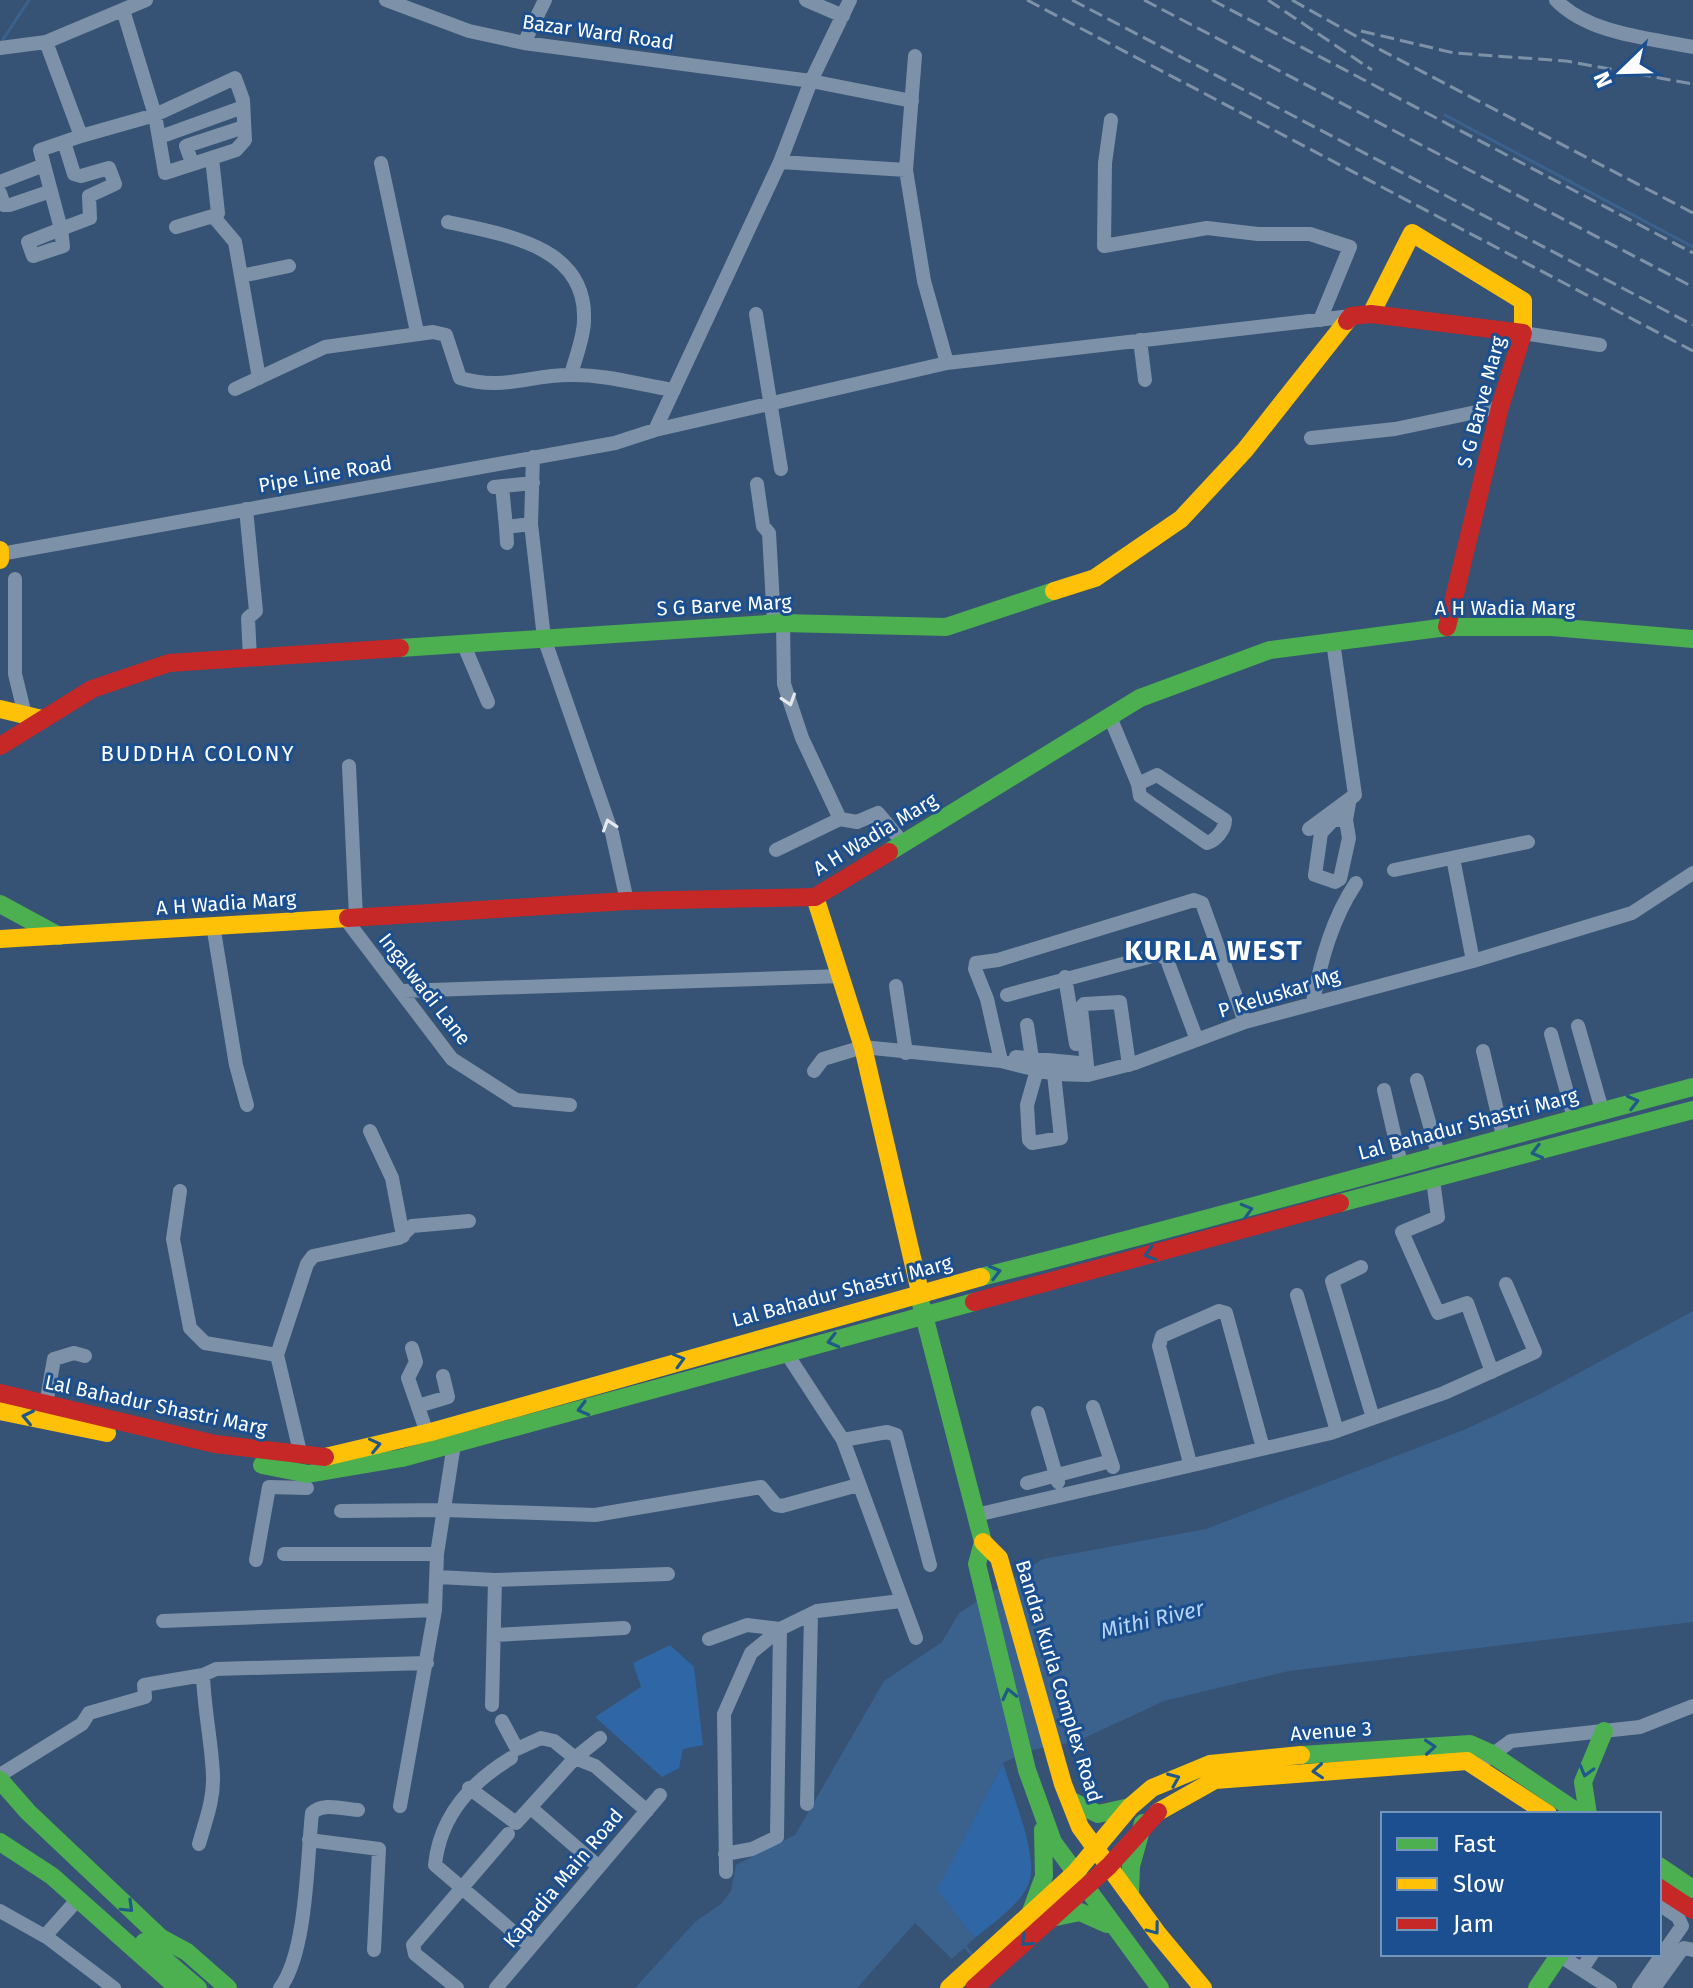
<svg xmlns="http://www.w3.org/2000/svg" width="1693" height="1988" font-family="'Fira Sans',sans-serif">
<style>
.green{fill:#2f66a5}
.water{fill:#3b618d}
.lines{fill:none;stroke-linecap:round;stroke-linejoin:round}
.stream{stroke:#3b618d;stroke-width:3}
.street{stroke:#7d92a8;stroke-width:14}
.fast{stroke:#4caf50;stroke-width:18}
.slow{stroke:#ffc107;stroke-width:18}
.jam{stroke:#c62828;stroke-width:18}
.rail{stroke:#7e92a7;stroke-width:3;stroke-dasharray:14 6;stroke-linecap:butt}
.oneway{stroke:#e5e9ee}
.oneway2{stroke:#205989}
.labels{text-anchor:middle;stroke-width:6;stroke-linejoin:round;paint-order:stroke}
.street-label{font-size:20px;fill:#fff;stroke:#1b4f8f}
.neighbourhood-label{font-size:22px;letter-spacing:2px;fill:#fff;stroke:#1b4f8f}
.water-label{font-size:22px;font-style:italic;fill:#b5d3f5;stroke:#1b4f8f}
.district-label{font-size:28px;font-weight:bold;letter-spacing:2px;fill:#fff;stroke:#1b4f8f}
</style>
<rect width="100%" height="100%" fill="#365274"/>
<path class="green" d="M670,1645L694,1667L703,1745L683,1749L679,1768L662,1777L595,1717L641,1687L633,1663Z
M1003,1763C1011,1791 1037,1852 1030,1879C1025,1902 992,1923 975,1938L936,1890Z"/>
<path class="water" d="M1693,1311V1622L1289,1671L1164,1701L1078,1741L1027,1751L1003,1763L937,1890L975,1938L952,1959L915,1923L857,1988H635L695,1922L722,1903L731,1891L736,1865L795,1835L884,1681L942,1642L959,1613L1043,1559L1206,1529L1466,1429L1538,1395Z"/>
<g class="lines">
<path class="stream" d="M2,41L29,0
M1445,115L1693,247
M963,1944L974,1957"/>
<path class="street" d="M386,0L469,31L524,43L811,81L912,101
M806,0L843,16
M1556,0C1589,34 1649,38 1693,47
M46,42L81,136L155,115L235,78L243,100L245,140L236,150L165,173L155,115L123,10
M524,43L545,0
M0,48L46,42L146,0
M915,56L906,170L924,281L947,363
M1111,120L1105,163L1104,246L1207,228L1258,234H1310L1350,247L1320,320
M160,137L243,107
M64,142L74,174L81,176L109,168L115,184L89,196L90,218L61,229L63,246L33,256L28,242L61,229L40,150L81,136
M212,158L218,213L213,216L235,242L259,378
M780,162L906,170
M192,163L186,146L244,127
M381,163L417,332
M0,182L44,165
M0,193L4,205H10L51,191
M448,222C504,235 587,245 584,320C584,338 575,358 571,375
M176,227L213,216
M241,276L289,266
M756,314L781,469
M1523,333L1600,345
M1140,340L1145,380
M235,389L325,347L433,332L446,335L460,378C503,391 528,375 570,375C604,374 641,385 674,390
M655,430L780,162L811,81L850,0
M1311,438L1395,429L1500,407
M533,457L531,524L544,638L612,833L627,901
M757,484L763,526L769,533L774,623
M502,486L506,527L531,524
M494,487L533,483
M246,509L256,611L248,618L250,658
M506,527L507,543
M0,554L615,443L655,430L947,363L1351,316
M15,579V674L25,715
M783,623L784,684L802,738L840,819L857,822L878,813L903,843
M463,643L488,702
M1110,717L1138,784L1157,775L1225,820C1225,830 1215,841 1207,843L1140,796L1138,784
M349,766L356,917
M1346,820H1333L1321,833L1315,875L1335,882L1340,879L1349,838L1346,820L1349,803
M1309,829L1355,795L1333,642
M776,850L840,819
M1453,858L1473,961
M1394,870L1528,842
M344,917L452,1059L516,1100L570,1105
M213,925L236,1065L247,1105
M1065,977L1076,1044
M896,986L906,1053
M403,991L842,976
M1007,995L1160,954L1167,960L1197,1040
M1313,1002C1321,960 1332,919 1356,883
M1027,1025L1033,1065
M1578,1026L1602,1110
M1551,1034L1574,1118
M1483,1051L1503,1136
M1016,1057L1079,1063
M1001,1061L987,999L975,969L976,963L998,960L1194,900L1202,903L1245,1022
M1037,1070L1027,1105L1029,1140L1032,1143L1061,1138L1054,1074
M814,1071L823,1059L863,1047L1001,1061L1054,1074L1088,1075L1135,1063L1245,1022L1473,961L1632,913L1693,873
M1088,1075L1081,1008L1084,1004L1120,1002L1129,1065
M1417,1080L1438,1154
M1384,1090L1401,1164
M370,1131L392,1178L403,1236
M1433,1180L1438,1217L1402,1232L1438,1313L1467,1303L1492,1372
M180,1191L173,1239L190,1328L205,1343L277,1355L301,1456
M1361,1267L1332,1281L1373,1418
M1297,1295L1337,1431
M412,1348L416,1362L408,1378L427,1433
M787,1354L843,1440L916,1638
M277,1355L307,1264L313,1256L399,1238L412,1226L469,1221
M46,1404L54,1359L74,1353L85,1356
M418,1406L448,1397L443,1376
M1093,1407L1113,1467
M1038,1413L1058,1482
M843,1440L887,1432L896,1435L930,1565
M1190,1463L1159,1346L1162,1336L1219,1311L1226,1313L1263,1448
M1027,1483L1111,1461
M341,1511L445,1510L595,1515L761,1487L776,1505L782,1506L858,1485
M976,1515L1331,1433L1444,1393L1535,1352L1506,1284
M284,1554H437
M256,1560L269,1487L307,1488
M438,1577L495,1580L668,1574
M163,1621L435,1610
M494,1635L624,1628
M709,1639L747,1625L780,1629L817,1611L901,1601
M492,1705L495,1580
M502,1721L517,1749L541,1738L554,1741L575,1758L595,1766L647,1811
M511,1758C470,1783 440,1816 435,1865L531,1947
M1485,1760L1511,1741L1640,1727L1693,1706
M0,1775L82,1724L89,1713L145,1697L144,1685L203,1675
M469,1788L516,1823L575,1758L600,1738
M807,1804L811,1614
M400,1806L435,1610L437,1554L454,1444
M531,1808L599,1867
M309,1840L379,1849L374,1950
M199,1844C205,1822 214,1800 213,1776C212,1745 204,1709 203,1675L216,1669L427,1663
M725,1854L752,1849L777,1837L780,1629
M726,1872L724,1714L751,1653L780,1629
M0,1911L48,1938L114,1988
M45,1936L78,1899
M1559,1955L1610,1988
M1582,1969L1592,1954
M280,1988C307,1953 307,1859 312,1813C323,1802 343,1809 358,1810
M457,1988L415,1954L413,1945L508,1834
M496,1988L660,1795
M1639,1988L1682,1926L1678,1917L1659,1904
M1654,1988L1680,1952L1684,1948L1693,1950"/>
<path class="fast" d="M400,648L783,623L946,627L1054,591
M889,852L1140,698L1270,650L1447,627H1552L1693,639
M0,904L59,936
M1340,1203L1693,1110
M981,1277C1219,1218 1455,1150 1693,1087
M921,1304L983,1542L977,1564L1027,1770L1053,1842L1160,1988
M262,1465L308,1474L402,1458L974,1302
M1301,1755L1470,1744L1490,1753L1580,1814
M0,1780L28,1812L161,1938L187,1952L228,1988
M1070,1800L1098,1814L1130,1807
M1588,1814L1583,1782L1604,1731
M0,1842L52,1876L178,1988
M1659,1866L1693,1889
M1130,1896L1131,1866L1143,1823
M1030,1914L1044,1876L1043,1830
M1051,1918L1080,1912L1107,1924
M144,1942L198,1988
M1537,1988L1560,1954"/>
<path class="slow" d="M1371,314L1412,233L1523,301V333
M0,550V560
M1054,591L1095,578L1181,519L1245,450L1347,321
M0,709L42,719
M815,897L863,1047L920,1292
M0,939L348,918
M0,1411L107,1433
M325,1457L431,1432L981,1277
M983,1542L999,1558L1063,1784L1080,1827L1158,1934L1203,1988
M1158,1812L1215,1780L1467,1761L1548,1814
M949,1988L1075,1873L1130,1807L1152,1788L1210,1764L1301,1755"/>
<path class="jam" d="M1347,321L1351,316L1371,314L1523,333L1500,407L1447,627
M0,746L92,689L169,663L400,648
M348,918L627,901L815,897L889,852
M974,1302L1340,1203
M0,1393L215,1444L325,1457
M1659,1888L1693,1910
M974,1988L1109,1866L1158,1812"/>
<path class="rail" d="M1027,0L1693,351
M1072,0L1693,325
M1144,0L1693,287
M1212,0L1693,253
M1268,0L1372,70
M1292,0L1377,48L1693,213
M1361,31L1454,53L1566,61L1693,84"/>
</g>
<defs><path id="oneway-chevron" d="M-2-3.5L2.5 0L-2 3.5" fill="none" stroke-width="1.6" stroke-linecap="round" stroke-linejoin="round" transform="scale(2)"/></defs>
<g class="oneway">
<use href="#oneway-chevron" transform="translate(789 700) rotate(72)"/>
<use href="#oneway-chevron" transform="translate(609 825) rotate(-108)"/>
</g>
<g class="oneway2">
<use href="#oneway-chevron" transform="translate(1633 1102) rotate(-14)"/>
<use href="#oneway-chevron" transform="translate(1537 1152) rotate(165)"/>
<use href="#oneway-chevron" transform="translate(1247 1210) rotate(-16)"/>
<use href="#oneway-chevron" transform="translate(1150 1254) rotate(164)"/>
<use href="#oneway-chevron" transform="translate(995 1272) rotate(-15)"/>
<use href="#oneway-chevron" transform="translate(833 1341) rotate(165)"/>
<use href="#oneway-chevron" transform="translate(679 1360) rotate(-16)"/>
<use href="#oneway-chevron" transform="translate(583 1409) rotate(165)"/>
<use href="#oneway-chevron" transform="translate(28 1417) rotate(-168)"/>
<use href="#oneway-chevron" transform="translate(375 1445) rotate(-13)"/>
<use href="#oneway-chevron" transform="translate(1009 1694) rotate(-103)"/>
<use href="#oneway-chevron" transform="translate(1430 1747) rotate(-4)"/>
<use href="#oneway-chevron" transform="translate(1318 1771) rotate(176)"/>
<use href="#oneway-chevron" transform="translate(1586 1771) rotate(105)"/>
<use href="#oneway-chevron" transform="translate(1174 1779) rotate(-23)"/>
<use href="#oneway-chevron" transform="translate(128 1907) rotate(44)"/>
<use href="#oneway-chevron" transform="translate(1154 1929) rotate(53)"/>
<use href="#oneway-chevron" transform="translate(1026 1941) rotate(137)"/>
</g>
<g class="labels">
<g class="street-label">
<text transform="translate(598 32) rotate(8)" y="7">Bazar Ward Road</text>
<text transform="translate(1481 402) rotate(-75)" y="7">S G Barve Marg</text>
<text transform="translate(325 474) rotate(-10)" y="7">Pipe Line Road</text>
<text transform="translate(724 605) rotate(-3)" y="7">S G Barve Marg</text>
<text x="1505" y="615">A H Wadia Marg</text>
<text transform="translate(875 834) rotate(-31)" y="7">A H Wadia Marg</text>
<text transform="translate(226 903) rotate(-4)" y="7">A H Wadia Marg</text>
<text transform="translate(425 989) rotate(52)" y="7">Ingalwadi Lane</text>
<text transform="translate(1279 993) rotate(-17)" y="7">P Keluskar Mg</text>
<text transform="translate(1468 1124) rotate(-15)" y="7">Lal Bahadur Shastri Marg</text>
<text transform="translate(842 1291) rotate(-15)" y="7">Lal Bahadur Shastri Marg</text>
<text transform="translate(156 1405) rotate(12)" y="7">Lal Bahadur Shastri Marg</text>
<text transform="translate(1059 1681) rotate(73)" y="7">Bandra Kurla Complex Road</text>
<text transform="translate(1331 1731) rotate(-4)" y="7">Avenue 3</text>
<text transform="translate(563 1878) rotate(-50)" y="7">Kapadia Main Road</text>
</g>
<g class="neighbourhood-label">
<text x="198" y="761">BUDDHA COLONY</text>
</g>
<g class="water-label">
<text transform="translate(1152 1619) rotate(-13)" y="8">Mithi River</text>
</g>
<g class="district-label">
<text x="1214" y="960">KURLA WEST</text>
</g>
</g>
<rect x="1381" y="1812" width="280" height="144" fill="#1b4f8f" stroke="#7695bc" stroke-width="2"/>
<rect x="1397" y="1838" width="40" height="12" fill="#4caf50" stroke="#7695bc" stroke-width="2"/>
<text x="1453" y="1852" font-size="24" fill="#ffffff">Fast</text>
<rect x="1397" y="1878" width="40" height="12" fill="#ffc107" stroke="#7695bc" stroke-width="2"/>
<text x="1453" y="1892" font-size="24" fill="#ffffff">Slow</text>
<rect x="1397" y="1918" width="40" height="12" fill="#c62828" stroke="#7695bc" stroke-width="2"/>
<text x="1453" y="1932" font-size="24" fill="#ffffff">Jam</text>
<g transform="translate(1621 72) rotate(247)" stroke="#1b4f8f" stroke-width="6" paint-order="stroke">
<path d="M0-6L14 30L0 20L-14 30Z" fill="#ffffff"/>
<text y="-12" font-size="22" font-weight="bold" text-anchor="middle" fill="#ffffff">N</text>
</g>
</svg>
